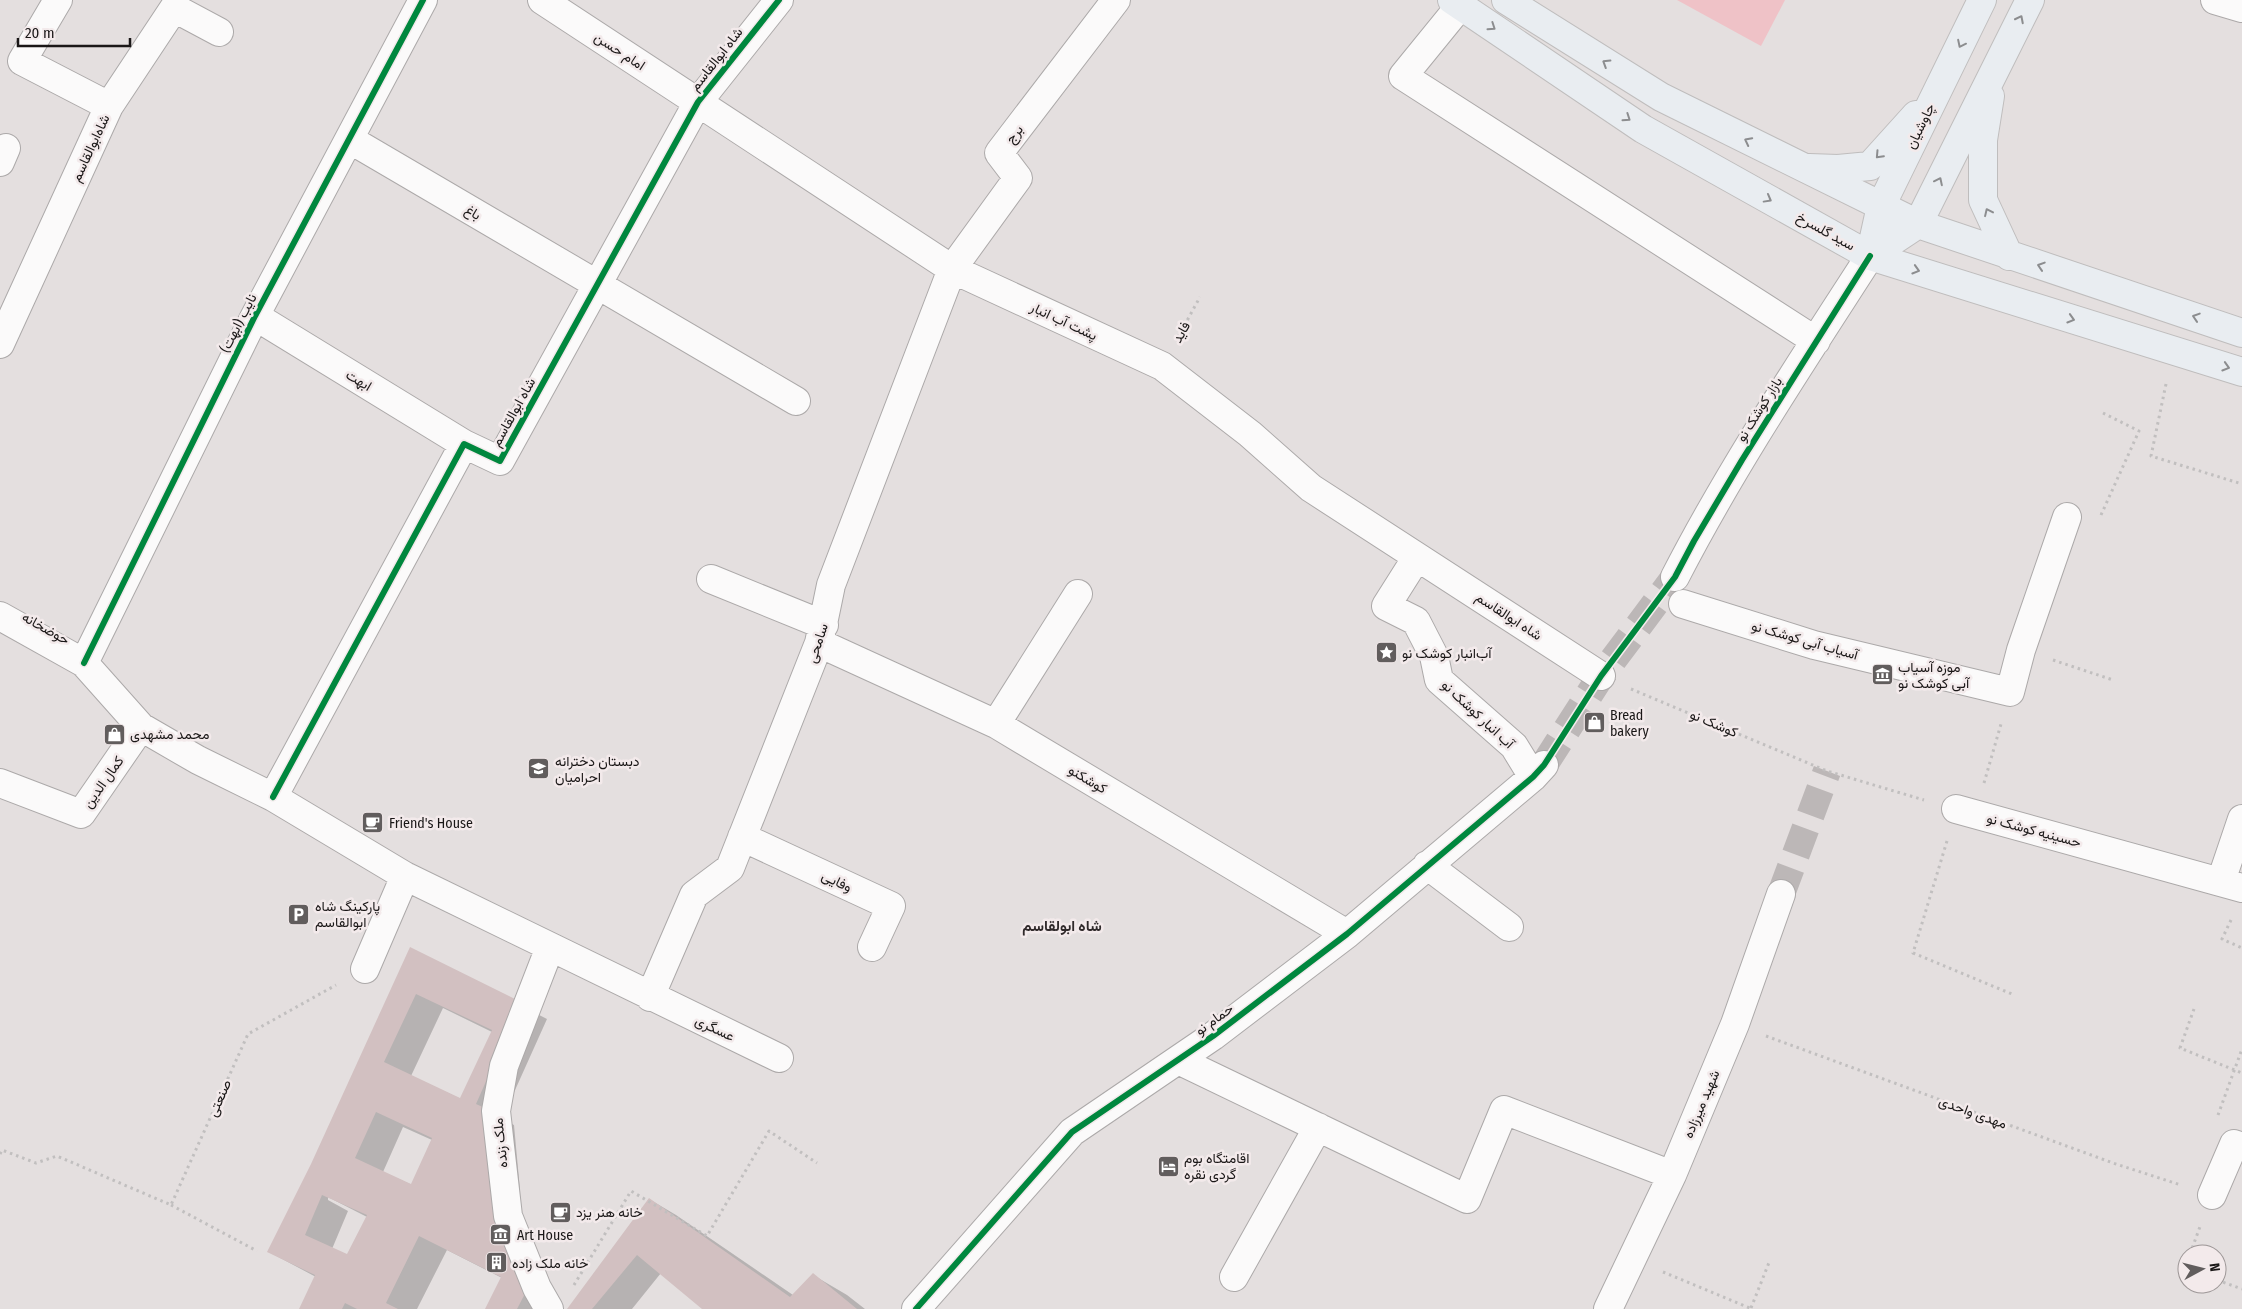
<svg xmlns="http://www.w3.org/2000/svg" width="2242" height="1309" font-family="'Fira Sans Condensed',Vazirmatn,sans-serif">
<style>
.green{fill:#efc2c7}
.shadow{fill:#0003;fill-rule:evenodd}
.building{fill:#d2c0c1;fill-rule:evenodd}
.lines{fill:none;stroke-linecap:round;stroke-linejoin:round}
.minor-tunnel{stroke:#bcb7b7;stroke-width:28;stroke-dasharray:28 14;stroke-linecap:butt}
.minor-casing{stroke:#aca9a9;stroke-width:30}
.major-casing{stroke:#bfbdbd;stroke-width:30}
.path{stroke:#c1bfbf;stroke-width:3;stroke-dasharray:2.5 4;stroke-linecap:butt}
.minor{stroke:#fbfafa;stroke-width:28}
.major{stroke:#e9edf1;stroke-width:28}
.cycleway-casing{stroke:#f3eaeb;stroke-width:9}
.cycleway{stroke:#00873e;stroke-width:6}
.oneway{stroke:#8c8d8f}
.labels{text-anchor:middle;stroke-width:5;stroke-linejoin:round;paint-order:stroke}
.street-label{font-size:14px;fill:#1a1717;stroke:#f3eaeb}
.poi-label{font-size:14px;fill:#1a1717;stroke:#f3eaeb;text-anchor:start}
.neighbourhood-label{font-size:15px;font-weight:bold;fill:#302a2b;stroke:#f3eaeb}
</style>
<rect width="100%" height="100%" fill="#e4dfdf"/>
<path class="green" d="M1677,0H1785L1761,46Z"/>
<path class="shadow" d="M411,949L547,1019L502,1119L514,1125L520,1190L511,1186L552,1309H486L502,1278L447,1250L417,1309H301L316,1277L269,1252L312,1165ZM443,1008L492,1032L461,1099L411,1076ZM403,1127L432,1140L412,1185L383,1172ZM328,1197L367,1217L347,1256L332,1249L348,1211L328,1200Z
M649,1199L676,1215L793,1295L813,1275L847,1295L865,1309H704L661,1273L632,1309H569Z"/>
<path class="building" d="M410,947L521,1002L476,1104L487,1109L530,1284L517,1309H485L501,1277L419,1236L386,1303L398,1309H357L345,1303L342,1309H299L315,1275L267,1252L311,1164ZM416,994L492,1030L460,1098L384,1062ZM376,1112L432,1138L411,1184L355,1158ZM322,1195L367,1215L347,1254L305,1235Z
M649,1198L790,1297L813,1273L857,1309H702L637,1255L592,1309H567Z"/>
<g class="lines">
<path class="minor-tunnel" d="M1544,765L1601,676L1675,577
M1781,894L1827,771"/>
<defs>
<path id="minor" d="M58,0L22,61L109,106
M542,0L952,269L1162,366L1250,434L1311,488L1601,676
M2215,0L2242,8
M1460,6L1403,76L1816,341
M349,139L796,401
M0,162L6,148
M255,316L464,444
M0,344L109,106L174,8L219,32
M1417,557L1386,606L1416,621L1434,656L1439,680L1514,746L1533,777
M1675,577C1731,468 1803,360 1870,256
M711,579L824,625
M1683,604L1814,645L2010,692L2021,650L2067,517
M0,616L84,663L141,727L198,760L273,797L405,876L779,1058
M819,643L996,724L1347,934
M84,663L255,316L423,0
M996,724L1078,594
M0,783L81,814L141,727
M273,797L464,444L500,461L698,102L779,0
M1956,809L2242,888
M742,837L891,906L872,947
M1427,865L1509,927
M2221,881L2242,819
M365,969L405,876
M650,997L694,895L730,868L819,643L831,585L952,269L1018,178L999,153L1116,0
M1178,1060L1467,1199L1504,1110L1672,1175
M2212,1195L2234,1144L2242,1147
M1234,1277L1318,1127
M549,1309L537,1288L508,1216L496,1111L504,1066L550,947
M916,1309L1072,1132L1213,1036L1347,934L1533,777L1544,765
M1608,1309L1672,1175L1735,1024L1781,894"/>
<path id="major" d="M1452,0L1643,129L1870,256L2242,372
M1506,0L1661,97L1918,224L2242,333
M1990,96L1983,140V200L2009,256
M1809,168L1838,169L1870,166L1916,115
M1918,224L2030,0
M1870,256L1881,206L1982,0
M1870,256L1918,224"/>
</defs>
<use href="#minor" class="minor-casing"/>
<use href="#major" class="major-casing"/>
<path class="path" d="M1178,337L1200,297
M2166,384L2151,456L2242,484
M2101,515L2139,431L2103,413
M2053,660L2113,680
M1631,689L1827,771L1924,800
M1984,783L2001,724
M1947,841L1913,953L2012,994
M2231,920L2222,939L2242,948
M2194,1009L2180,1048L2242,1073
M1766,1036L2113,1163L2181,1185
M2218,1115L2242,1049
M0,1154L2,1150L36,1163L57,1156L171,1205L248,1034L336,985
M171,1205L257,1251
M2190,1254L2201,1224
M2187,1263V1268
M1663,1272L1752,1309
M2217,1280L2242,1289
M574,1285L631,1191L707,1236L769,1131L817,1163
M1751,1308L1770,1260"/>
<use href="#minor" class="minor"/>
<use href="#major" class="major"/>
<defs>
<path id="cycleway" d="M84,663L255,316L423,0
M273,797L464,444L500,461L698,102L779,0
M916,1309L1072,1132L1213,1036L1347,934L1533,777L1544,765L1601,676L1675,577L1694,541L1742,460L1870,256"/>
</defs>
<use href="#cycleway" class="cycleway-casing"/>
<use href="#cycleway" class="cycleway"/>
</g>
<defs><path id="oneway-chevron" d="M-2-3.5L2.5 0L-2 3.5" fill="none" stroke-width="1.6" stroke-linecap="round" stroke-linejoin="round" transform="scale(1.25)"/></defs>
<g class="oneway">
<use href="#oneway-chevron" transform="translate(2020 19) rotate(-63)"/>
<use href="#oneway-chevron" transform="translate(1492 27) rotate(34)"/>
<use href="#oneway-chevron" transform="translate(1961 44) rotate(116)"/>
<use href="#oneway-chevron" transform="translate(1606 63) rotate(-148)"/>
<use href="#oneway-chevron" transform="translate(1627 118) rotate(34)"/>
<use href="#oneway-chevron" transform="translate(1748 141) rotate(-153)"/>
<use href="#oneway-chevron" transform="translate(1879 155) rotate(133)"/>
<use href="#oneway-chevron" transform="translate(1939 181) rotate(-64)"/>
<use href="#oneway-chevron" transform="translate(1768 199) rotate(29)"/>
<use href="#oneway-chevron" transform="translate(1988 212) rotate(-115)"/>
<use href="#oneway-chevron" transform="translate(2041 266) rotate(-162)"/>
<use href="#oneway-chevron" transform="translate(1916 270) rotate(17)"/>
<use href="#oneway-chevron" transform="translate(2196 317) rotate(-162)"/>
<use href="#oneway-chevron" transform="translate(2071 319) rotate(17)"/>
<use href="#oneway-chevron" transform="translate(2226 367) rotate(17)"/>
</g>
<defs>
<symbol id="sight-square" viewBox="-11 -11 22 22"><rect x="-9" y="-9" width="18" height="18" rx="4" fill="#615d5d" stroke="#f3eaeb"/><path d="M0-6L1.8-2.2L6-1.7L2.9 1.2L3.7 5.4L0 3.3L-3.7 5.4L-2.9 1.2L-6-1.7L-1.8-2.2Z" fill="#fff"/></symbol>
<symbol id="museum-square" viewBox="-11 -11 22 22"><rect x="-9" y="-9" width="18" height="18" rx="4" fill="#615d5d" stroke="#f3eaeb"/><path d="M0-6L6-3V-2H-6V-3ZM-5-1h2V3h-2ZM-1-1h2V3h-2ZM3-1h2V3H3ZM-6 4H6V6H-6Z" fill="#fff"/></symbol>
<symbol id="shop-square" viewBox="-11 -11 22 22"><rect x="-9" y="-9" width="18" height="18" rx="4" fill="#615d5d" stroke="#f3eaeb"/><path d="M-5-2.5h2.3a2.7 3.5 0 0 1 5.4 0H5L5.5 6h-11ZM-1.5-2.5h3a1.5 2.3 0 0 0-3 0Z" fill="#fff"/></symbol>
<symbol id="school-square" viewBox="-11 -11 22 22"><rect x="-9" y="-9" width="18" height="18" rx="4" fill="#615d5d" stroke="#f3eaeb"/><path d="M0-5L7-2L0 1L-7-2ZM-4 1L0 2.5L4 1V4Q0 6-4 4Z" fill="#fff"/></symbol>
<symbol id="cafe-square" viewBox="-11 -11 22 22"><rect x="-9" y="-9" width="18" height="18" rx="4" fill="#615d5d" stroke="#f3eaeb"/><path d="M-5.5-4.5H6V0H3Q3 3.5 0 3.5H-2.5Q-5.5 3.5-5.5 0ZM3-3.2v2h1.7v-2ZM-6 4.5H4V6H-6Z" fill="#fff"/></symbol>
<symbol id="parking-square" viewBox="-11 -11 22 22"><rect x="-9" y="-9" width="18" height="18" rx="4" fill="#615d5d" stroke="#f3eaeb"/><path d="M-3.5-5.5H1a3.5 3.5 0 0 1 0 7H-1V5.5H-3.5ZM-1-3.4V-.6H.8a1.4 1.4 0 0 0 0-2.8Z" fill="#fff"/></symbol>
<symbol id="hotel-square" viewBox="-11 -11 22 22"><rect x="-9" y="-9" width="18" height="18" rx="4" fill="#615d5d" stroke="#f3eaeb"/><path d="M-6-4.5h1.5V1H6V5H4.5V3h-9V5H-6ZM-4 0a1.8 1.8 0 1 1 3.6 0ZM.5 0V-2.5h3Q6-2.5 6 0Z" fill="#fff"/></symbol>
<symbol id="building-square" viewBox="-11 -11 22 22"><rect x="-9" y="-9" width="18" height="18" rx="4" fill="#615d5d" stroke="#f3eaeb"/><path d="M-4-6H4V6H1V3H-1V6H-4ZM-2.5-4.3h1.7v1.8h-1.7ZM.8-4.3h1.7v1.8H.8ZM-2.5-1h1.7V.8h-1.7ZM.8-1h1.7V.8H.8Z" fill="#fff"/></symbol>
</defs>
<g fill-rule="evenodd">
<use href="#sight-square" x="1374" y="640" width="25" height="25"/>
<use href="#museum-square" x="1870" y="662" width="25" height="25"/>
<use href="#shop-square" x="1582" y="710" width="25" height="25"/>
<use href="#shop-square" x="102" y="722" width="25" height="25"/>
<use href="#school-square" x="526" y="756" width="25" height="25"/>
<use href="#cafe-square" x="360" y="810" width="25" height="25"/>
<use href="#parking-square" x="286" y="902" width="25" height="25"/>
<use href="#hotel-square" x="1156" y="1154" width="25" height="25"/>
<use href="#cafe-square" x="548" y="1200" width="25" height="25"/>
<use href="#museum-square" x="488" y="1222" width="25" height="25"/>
<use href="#building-square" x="484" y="1250" width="25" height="25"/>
</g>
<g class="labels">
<g class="street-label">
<text transform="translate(620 51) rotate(33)" y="5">امام حسن</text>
<text transform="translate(716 59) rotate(-52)" y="5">شاه ابوالقاسم</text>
<text transform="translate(1920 126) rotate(-64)" y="5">چاوشیان</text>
<text transform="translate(1014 134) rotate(-53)" y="5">برج</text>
<text transform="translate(90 148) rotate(-65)" y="5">شاه‌ابوالقاسم</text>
<text transform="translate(473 212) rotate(31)" y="5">باغ</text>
<text transform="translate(1826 231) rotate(29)" y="5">سید گلسرخ</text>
<text transform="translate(1064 321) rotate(25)" y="5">پشت آب انبار</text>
<text transform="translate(238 323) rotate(-63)" y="5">نایب (ابهت)</text>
<text transform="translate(1181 332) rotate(-61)" y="5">فاید</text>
<text transform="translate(359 380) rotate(31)" y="5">ابهت</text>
<text transform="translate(1759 409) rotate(-58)" y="5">بازار کوشک نو</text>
<text transform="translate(513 412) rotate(-61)" y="5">شاه ابوالقاسم</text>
<text transform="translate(1509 616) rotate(33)" y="5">شاه ابوالقاسم</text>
<text transform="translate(46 628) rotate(29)" y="5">حوضخانه</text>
<text transform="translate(1805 640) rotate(16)" y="5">آسیاب آبی کوشک نو</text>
<text transform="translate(817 643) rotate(-72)" y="5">سامحی</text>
<text transform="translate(1478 714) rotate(43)" y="5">آب انبار کوشک نو</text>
<text transform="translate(1714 723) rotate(23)" y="5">کوشک نو</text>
<text transform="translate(1088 779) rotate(31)" y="5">کوشکنو</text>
<text transform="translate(103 782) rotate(-55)" y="5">کمال الدین</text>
<text transform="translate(2034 830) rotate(15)" y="5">حسینیه کوشک نو</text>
<text transform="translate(837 881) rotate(25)" y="5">وفایی</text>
<text transform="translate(1214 1019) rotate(-36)" y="5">حمام نو</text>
<text transform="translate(715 1028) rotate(25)" y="5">عسگری</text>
<text transform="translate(219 1098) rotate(-66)" y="5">صنعتی</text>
<text transform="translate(1701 1104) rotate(-67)" y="5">شهید میرزاده</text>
<text transform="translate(1973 1112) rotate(20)" y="5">مهدی واحدی</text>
<text transform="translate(500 1143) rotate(-96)" y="5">ملک زنده</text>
</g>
<g class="poi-label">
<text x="1402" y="658">آب‌انبار کوشک نو</text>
<text x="1898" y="672">موزه آسیاب<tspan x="1898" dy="16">آبی کوشک نو</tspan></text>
<text x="1610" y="720">Bread<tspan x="1610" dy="16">bakery</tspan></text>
<text x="130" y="739">محمد مشهدی</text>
<text x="555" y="766">دبستان دخترانه<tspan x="555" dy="16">احرامیان</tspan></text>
<text x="389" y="828">Friend's House</text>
<text x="315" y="911">پارکینگ شاه<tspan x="315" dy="16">ابوالقاسم</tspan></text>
<text x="1184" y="1163">اقامتگاه بوم<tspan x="1184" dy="16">گردی نقره</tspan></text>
<text x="576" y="1217">خانه هنر یزد</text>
<text x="517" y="1240">Art House</text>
<text x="512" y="1268">خانه ملک زاده</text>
</g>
<g class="neighbourhood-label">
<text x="1062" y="931">شاه ابولقاسم</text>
</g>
</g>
<g transform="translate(2202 1269) rotate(83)"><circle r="24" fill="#f3eaeb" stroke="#9c9696"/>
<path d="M0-4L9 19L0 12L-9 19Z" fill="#615d5d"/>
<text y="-8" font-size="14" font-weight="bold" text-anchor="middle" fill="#1a1717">N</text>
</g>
<path d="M18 38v8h112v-8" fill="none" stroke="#1a1717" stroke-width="2.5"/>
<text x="25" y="38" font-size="15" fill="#1a1717" stroke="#f3eaeb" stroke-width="4" paint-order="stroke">20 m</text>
</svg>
